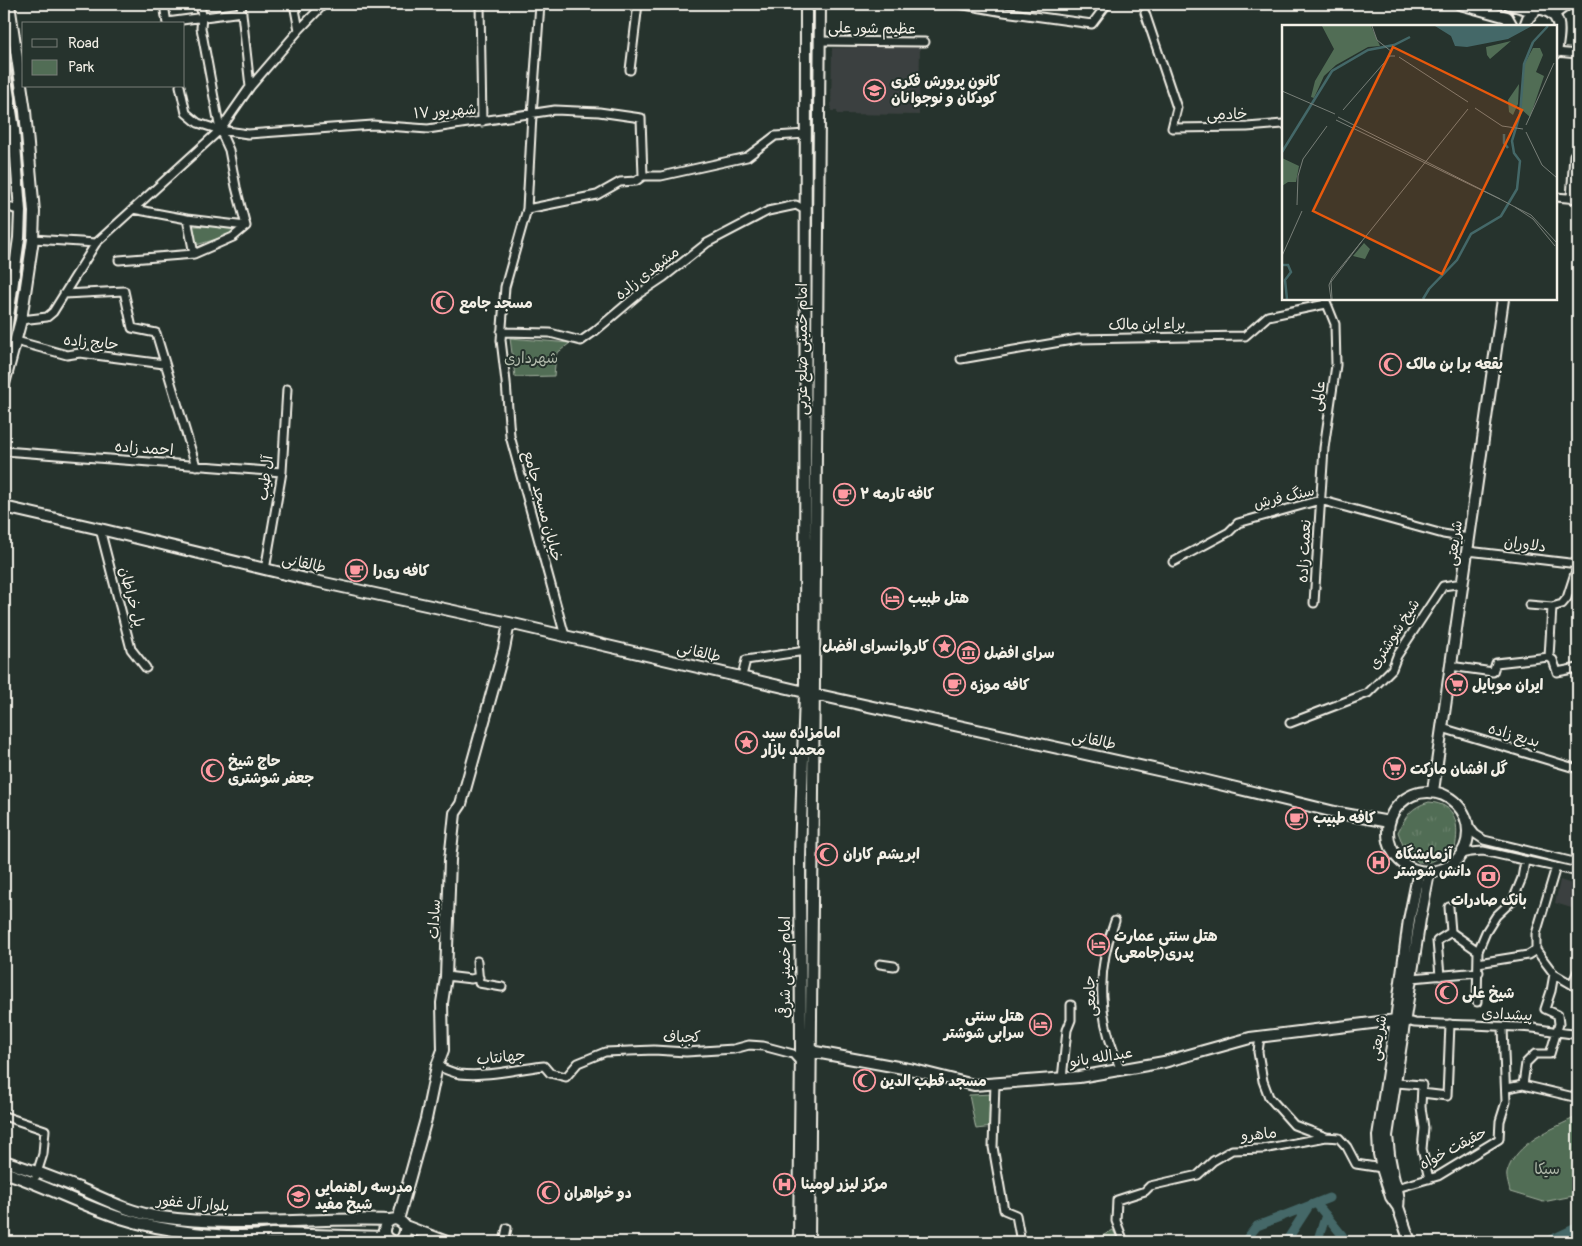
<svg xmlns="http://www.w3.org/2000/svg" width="1582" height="1246" font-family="Pangolin,'Playpen Sans Arabic',sans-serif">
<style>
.built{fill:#3b413f}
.grass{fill:url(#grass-tufts);stroke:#a2af9e}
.park{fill:#516d55;stroke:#a2af9e}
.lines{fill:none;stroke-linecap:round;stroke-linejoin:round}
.canal{stroke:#446868;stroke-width:9}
.street-casing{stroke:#f4f1e8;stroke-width:11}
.secondary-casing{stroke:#f4f1e8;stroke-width:14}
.street{stroke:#26332d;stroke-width:7}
.secondary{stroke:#26332d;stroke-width:10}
.labels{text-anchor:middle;stroke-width:4;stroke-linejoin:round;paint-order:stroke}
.street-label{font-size:15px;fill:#f4f1e8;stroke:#26332d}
.poi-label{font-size:15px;font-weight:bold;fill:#f4f1e8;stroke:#26332d;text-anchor:start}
.park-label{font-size:15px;fill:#b3bcad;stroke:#26332d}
.inset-river{fill:none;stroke:#446868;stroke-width:2.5}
.inset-road{fill:none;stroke:#787f78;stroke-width:1}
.view{fill:#e8590c;fill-opacity:0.15;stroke:#e8590c;stroke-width:2.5}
.inset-edge{fill:none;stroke:#f4f1e8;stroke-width:2.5}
</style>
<defs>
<pattern id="grass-tufts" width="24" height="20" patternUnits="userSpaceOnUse" patternTransform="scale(1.25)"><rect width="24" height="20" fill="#516d55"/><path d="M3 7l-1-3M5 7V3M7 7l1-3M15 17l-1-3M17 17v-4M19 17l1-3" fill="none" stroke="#6b826d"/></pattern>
</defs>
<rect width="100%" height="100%" fill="#26332d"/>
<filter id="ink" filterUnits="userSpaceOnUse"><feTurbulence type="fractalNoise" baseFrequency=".02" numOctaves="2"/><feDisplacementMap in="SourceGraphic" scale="10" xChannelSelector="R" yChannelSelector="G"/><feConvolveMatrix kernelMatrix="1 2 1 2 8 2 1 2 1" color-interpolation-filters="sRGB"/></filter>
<g filter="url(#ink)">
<path class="built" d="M920,45L919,115L837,114V111H831L832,48Z
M7,129L13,195L4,193V130Z
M1560,880L1578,886V910L1555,903Z"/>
<path class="grass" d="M1429,802C1458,804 1459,826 1455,849L1431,862H1418L1404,848L1398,832C1406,816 1411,807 1429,802Z"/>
<path class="park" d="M192,226L232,227L233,232L227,236L196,245Z
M510,338L570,343L556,354L554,376L515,377Z
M994,1094L993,1127L976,1129L969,1095Z
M1578,1116V1195L1543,1202L1510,1192C1509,1186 1506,1178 1507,1173C1515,1142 1553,1129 1578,1116Z
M1113,1230L1119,1242H1091Z"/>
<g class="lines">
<path class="canal" d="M1316,1203L1342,1235L1346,1242
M1287,1240L1309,1206
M1244,1242L1257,1226L1329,1198
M1317,1242L1326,1215
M1546,1242L1578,1227"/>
<defs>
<path id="street" d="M164,4L167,24
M200,4L202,16L201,28L220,130L229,150L236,187L246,226
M241,4L250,87
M294,4L299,30
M480,4L482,122
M540,4L532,115L527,209L505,287L501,340L506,382L510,436L565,636
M959,4L1004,12L1092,24L1107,4
M1145,13L1177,108L1172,128L1247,127L1283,124
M1555,15L1570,4
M167,22L242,12
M819,41L925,42
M1556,52L1578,54
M630,70L638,4
M180,86L186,113L198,123L220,130L248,134L373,125L428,129L555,110L599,112L641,118L643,176H661L747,157L775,136L806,134
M1556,197L1578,199
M1571,198L1574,155H1578
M4,205L20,211
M133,209L187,219
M527,209L597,195L620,182L636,181L643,176
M33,239L96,243
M119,260L194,254L187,219L246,226L233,237L194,254
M64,294L124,291L132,328L156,333L196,466
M21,320L47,317L53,312L96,243L220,130L250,87L299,30L324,4
M501,332L550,333L581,341L595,331L640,293L664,277L707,243L768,211L796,205L805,210
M16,341L67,355L80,353L164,364
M961,359L1078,339L1245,336L1268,316L1326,304
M4,451L282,472
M100,529L131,649L146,668
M1468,551L1578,564L1567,598L1562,604L1552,607L1549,657
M1173,562L1229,532L1238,523L1320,500L1443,534L1469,538
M265,570L282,472L287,389
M1314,603L1324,448L1336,365L1335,324L1325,299
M1529,605L1552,607
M1549,657L1553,660L1557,672L1578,668
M1450,666L1493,672L1496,663L1549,657
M743,672L746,660L805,651
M1290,723L1368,693L1392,669L1397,656L1443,586L1463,583
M1442,728L1578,769
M1468,825L1475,834L1484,840L1578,863
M1462,854L1471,852L1483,851L1578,872
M1556,867L1536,934V950L1554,974L1578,988
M1449,907L1451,932L1478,951
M1115,921C1095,973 1098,1019 1121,1070
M477,961L479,983L502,987
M1478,963L1528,955L1536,950
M880,964L894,966
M446,976L471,979L479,977
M1440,976L1437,941L1451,932
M1412,978L1479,972
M1572,984L1578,971
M1477,1002L1478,951L1486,932L1496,916L1513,900L1522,878L1525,861
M1405,1021L1415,1023C1454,1025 1493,1025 1532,1028C1544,1029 1569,1035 1578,1034
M1260,1037L1258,1052L1263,1081L1269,1097L1294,1125L1326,1137L1339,1138L1347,1147L1356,1164L1382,1168
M437,1066C445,1069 453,1073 460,1074C489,1077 516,1069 544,1066L550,1073L566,1077L578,1063L605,1052L654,1050L686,1052L734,1049L749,1045L763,1046L793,1054L801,1063
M1062,1079L1067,1030L1071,1020V1005
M995,1083L993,1147L1004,1210L1016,1215L1021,1242
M1396,1083L1422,1085L1421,1107L1424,1128L1422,1149L1429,1179
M1523,1085L1578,1098
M1507,1088L1523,1085L1526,1063L1535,1054H1550L1559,1024L1558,1015L1545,1009L1551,991L1554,974
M1422,1093L1447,1096L1450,1024
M4,1116L45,1130L43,1154L36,1176
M1397,1188L1438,1176L1499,1139L1500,1121L1506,1102L1503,1028
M504,1242L507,1228
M1124,1242L1116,1221L1117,1200L1145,1191L1150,1186L1198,1175L1213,1161L1232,1150L1263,1149L1326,1137"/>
<path id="secondary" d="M1460,4L1507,17L1512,26
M1509,4L1534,11
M1525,26L1528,18L1538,8C1565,13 1559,32 1556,53
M4,66L14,130L20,211L19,238L4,346
M4,384L21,320L33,239L34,212L25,111L9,4
M4,507L100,529L306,579L509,623L805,692L1203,780L1339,813L1389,822
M1433,791L1503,299
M1388 832a40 40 0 1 1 80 0a40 40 0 1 1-80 0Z
M810,1051L914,1070L974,1085L1079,1077L1164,1062L1250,1038L1396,1020
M4,1161C29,1169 54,1178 79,1188C106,1200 131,1213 161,1217C237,1228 313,1217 389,1220
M4,1172C44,1185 81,1205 121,1218C161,1231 230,1240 272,1234L386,1237
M1398,1207C1400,1193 1396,1189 1393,1176C1390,1163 1388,1150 1387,1136L1420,919L1429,873
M398,1220L426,1119L437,1066L443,1050L442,1003L446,977L450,860L455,813L461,804L504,649L509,623
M405,1226C406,1234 402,1244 392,1241C374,1236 390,1206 405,1226L447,1242
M799,1242L801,1049L800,858L805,692L806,4
M809,1242L820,4
M1410,1242L1398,1207L1391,1197L1382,1168L1379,1154L1378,1136L1396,1020L1409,920L1419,871"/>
</defs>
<use href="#street" class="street-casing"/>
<use href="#secondary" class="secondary-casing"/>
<use href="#street" class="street"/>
<use href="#secondary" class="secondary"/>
</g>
</g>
<defs>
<symbol id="university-ring" viewBox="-11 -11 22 22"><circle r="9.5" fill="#26332d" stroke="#ff9aa2" stroke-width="1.5"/><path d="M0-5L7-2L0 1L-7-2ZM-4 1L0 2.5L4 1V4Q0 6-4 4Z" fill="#ff9aa2"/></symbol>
<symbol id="mosque-ring" viewBox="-11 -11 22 22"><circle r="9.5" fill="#26332d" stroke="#ff9aa2" stroke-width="1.5"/><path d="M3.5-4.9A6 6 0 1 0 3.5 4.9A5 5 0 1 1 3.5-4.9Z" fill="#ff9aa2"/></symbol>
<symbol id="cafe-ring" viewBox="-11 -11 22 22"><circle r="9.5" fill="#26332d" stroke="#ff9aa2" stroke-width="1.5"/><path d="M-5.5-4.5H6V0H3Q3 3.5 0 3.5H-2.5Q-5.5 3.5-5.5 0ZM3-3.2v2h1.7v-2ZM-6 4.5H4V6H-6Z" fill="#ff9aa2"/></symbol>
<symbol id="hotel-ring" viewBox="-11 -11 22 22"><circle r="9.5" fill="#26332d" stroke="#ff9aa2" stroke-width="1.5"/><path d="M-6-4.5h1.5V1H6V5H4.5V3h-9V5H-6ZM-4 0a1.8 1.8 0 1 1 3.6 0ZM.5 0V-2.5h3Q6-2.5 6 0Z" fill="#ff9aa2"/></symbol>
<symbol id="sight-ring" viewBox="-11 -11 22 22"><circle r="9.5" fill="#26332d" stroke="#ff9aa2" stroke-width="1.5"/><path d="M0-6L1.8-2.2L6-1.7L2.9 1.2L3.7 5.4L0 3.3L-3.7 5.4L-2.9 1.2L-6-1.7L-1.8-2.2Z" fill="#ff9aa2"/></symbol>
<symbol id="museum-ring" viewBox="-11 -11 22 22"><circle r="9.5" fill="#26332d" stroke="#ff9aa2" stroke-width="1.5"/><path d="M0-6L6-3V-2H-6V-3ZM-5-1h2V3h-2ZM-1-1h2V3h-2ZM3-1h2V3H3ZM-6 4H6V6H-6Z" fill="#ff9aa2"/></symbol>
<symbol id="supermarket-ring" viewBox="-11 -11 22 22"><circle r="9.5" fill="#26332d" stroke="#ff9aa2" stroke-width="1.5"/><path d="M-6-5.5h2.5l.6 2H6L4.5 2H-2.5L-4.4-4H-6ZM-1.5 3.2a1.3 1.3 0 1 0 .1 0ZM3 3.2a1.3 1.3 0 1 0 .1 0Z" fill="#ff9aa2"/></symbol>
<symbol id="hospital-ring" viewBox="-11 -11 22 22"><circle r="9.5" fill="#26332d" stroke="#ff9aa2" stroke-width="1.5"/><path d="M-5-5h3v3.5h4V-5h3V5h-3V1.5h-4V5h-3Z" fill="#ff9aa2"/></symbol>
<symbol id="bank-ring" viewBox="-11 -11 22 22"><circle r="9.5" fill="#26332d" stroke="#ff9aa2" stroke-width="1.5"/><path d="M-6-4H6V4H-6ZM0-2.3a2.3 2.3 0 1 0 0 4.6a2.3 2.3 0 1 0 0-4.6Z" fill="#ff9aa2"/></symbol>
<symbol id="school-ring" viewBox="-11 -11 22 22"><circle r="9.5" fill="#26332d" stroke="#ff9aa2" stroke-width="1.5"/><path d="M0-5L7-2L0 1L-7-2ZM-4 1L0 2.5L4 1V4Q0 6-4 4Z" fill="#ff9aa2"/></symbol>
</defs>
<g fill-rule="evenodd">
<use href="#university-ring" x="862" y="78" width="25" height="25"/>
<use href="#mosque-ring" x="430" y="290" width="25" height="25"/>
<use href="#mosque-ring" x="1378" y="352" width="25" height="25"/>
<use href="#cafe-ring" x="832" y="482" width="25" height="25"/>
<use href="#cafe-ring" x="344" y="558" width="25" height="25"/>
<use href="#hotel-ring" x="880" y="586" width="25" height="25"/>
<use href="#sight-ring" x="932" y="634" width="25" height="25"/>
<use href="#museum-ring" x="956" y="640" width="25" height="25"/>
<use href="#cafe-ring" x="942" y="672" width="25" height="25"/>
<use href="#supermarket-ring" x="1444" y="672" width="25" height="25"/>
<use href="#sight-ring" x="734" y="730" width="25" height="25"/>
<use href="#supermarket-ring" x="1382" y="756" width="25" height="25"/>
<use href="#mosque-ring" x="200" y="758" width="25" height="25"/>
<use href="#cafe-ring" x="1284" y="806" width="25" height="25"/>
<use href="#mosque-ring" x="814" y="842" width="25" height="25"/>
<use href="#hospital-ring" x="1366" y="850" width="25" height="25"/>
<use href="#bank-ring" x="1476" y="864" width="25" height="25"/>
<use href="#hotel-ring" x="1086" y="932" width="25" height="25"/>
<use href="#mosque-ring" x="1434" y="980" width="25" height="25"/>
<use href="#hotel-ring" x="1028" y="1012" width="25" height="25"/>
<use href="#mosque-ring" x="852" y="1068" width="25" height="25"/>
<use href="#hospital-ring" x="772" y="1172" width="25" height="25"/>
<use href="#mosque-ring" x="536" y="1180" width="25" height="25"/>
<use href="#school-ring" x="286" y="1184" width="25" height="25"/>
</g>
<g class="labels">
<g class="street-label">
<text transform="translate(872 28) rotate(1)" y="5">عظیم شور علی</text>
<text transform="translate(445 111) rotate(-4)" y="5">۱۷ شهریور</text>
<text transform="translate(1227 114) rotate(-1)" y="5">خادمی</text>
<text transform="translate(647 273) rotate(-38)" y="5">مشهدی زاده</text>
<text transform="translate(1147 324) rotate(-1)" y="5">براء ابن مالک</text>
<text transform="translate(91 342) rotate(5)" y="5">حایج زاده</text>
<text transform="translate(802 349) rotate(-90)" y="5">امام خمینی ضلع غربی</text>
<text transform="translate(1318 396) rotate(-81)" y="5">عالمی</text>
<text transform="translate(144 448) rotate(4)" y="5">احمد زاده</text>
<text transform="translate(265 478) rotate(-83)" y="5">آل طیب</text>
<text transform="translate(1284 497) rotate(-13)" y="5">سنگ فرش</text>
<text transform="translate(543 506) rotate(75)" y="5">خیابان مسجد جامع</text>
<text transform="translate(1454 543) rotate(-82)" y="5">شریعتی</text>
<text transform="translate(1525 544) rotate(7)" y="5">دلاوران</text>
<text transform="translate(1304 551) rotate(-87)" y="5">نعمت زاده</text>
<text transform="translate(304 563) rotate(12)" y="5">طالقانی</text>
<text transform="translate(132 597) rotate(75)" y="5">پل خراطان</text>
<text transform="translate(1394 634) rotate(-57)" y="5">شیخ شوشتری</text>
<text transform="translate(699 652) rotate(13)" y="5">طالقانی</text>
<text transform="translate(1514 735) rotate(16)" y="5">بدیع زاده</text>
<text transform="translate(1094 740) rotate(12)" y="5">طالقانی</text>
<text transform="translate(434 919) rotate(-87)" y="5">سادات</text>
<text transform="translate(785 967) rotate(-90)" y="5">امام خمینی شرقی</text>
<text transform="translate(1090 996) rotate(-93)" y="5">جامعی</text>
<text transform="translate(1507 1014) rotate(3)" y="5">پیشدادی</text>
<text x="682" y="1042">کجباف</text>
<text transform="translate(1378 1038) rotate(-81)" y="5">شریعتی</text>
<text transform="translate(501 1057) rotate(-6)" y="5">جهانتاب</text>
<text transform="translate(1101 1057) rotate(-9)" y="5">عبدالله بانو</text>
<text transform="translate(1259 1134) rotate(-5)" y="5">ماهرو</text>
<text transform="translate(1453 1148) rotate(-28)" y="5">حقیقت خواه</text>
<text transform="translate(193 1203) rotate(5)" y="5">بلوار آل غفور</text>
</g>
<g class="poi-label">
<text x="891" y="86">کانون پرورش فکری<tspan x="891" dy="17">کودکان و نوجوانان</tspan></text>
<text x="459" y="308">مسجد جامع</text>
<text x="1406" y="369">بقعه برا بن مالک</text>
<text x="860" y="499">کافه تارمه ۲</text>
<text x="373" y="576">کافه‌ ری‌را</text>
<text x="908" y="603">هتل طبیب</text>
<text x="929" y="651" text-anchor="end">کاروانسرای افضل</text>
<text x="984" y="658">سرای افضل</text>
<text x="970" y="690">کافه موزه</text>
<text x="1472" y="690">ایران موبایل</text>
<text x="762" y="738">امامزاده سید<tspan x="762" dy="17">محمد بازار</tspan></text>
<text x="228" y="766">حاج شیخ<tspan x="228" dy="17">جعفر شوشتری</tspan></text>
<text x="1410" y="774">گل افشان مارکت</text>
<text x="1313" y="823">کافه طبیب</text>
<text x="843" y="859">ابریشم کاران</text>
<text x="1395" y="859">آزمایشگاه<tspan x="1395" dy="17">دانش شوشتر</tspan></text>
<text x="1489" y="905" text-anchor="middle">بانک صادرات</text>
<text x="1114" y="941">هتل سنتی عمارت<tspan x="1114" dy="17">پدری(جامعی)</tspan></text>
<text x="1462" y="998">شیخ علی</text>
<text x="1024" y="1021" text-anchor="end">هتل سنتی<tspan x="1024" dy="17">سرابی شوشتر</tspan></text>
<text x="880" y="1086">مسجد قطب الدین</text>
<text x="801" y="1189">مرکز لیزر لومینا</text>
<text x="315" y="1192">مدرسه راهنمایی<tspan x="315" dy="17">شیخ مفید</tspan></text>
<text x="564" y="1198">دو خواهران</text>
</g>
<g class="park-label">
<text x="531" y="363">شهرداری</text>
<text x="1547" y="1174">سیکا</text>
</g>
</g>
<g transform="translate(1282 25)">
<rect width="275" height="275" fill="#26332d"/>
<path d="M40,1H89L98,21L86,22L54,40L42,51L32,73L29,72L33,56L52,24ZM229,16L208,34L205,30L204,22ZM251,23H258L261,30L254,47L262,51L248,92L239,84L242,40ZM237,59L236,79L231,90L227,87L226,75ZM0,133L17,141L14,157H6L0,161ZM82,218L88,224L83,234L71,231Z" fill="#516d55"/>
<path d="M153,1H250L226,14L185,22L173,21L169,11Z" fill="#446868"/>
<path class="inset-river" d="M251,17L266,1M222,109V118L226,123M0,127L50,46L86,25L112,20L128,12M0,240H6L9,247L3,255L5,274M141,274L147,264L175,235L189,209L219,191L235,164L238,136L232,128L230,116L238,89L242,39L251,17"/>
<path class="inset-road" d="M90,1L95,15L110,27M117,32L186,77M0,66L53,89M193,83L220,101L241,104M61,85L108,31H113M54,95L218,174L56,92M244,100L272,38M244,107L260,140L275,153M218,174L233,182M15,180L16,151L21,134L45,101M80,216L186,84M273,221L251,194L233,182L249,190L275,218M0,231L20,186M49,274L47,260L50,253L80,216L49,257L50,274"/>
<path class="view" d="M111,22L240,85L160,249L31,186Z"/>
<rect width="275" height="275" class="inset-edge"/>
</g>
<rect width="1582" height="1246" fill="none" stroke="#26332d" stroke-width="20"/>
<rect x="10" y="10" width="1562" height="1226" fill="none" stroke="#f4f1e8" stroke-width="2" filter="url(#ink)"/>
<rect x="22" y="22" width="162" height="65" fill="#26332d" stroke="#787f78"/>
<rect x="32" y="39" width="25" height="8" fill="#26332d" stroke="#787f78"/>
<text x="68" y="48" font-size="15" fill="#f4f1e8">Road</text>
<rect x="32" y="60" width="25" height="15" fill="#516d55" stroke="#787f78"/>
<text x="68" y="72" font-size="15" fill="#f4f1e8">Park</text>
</svg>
